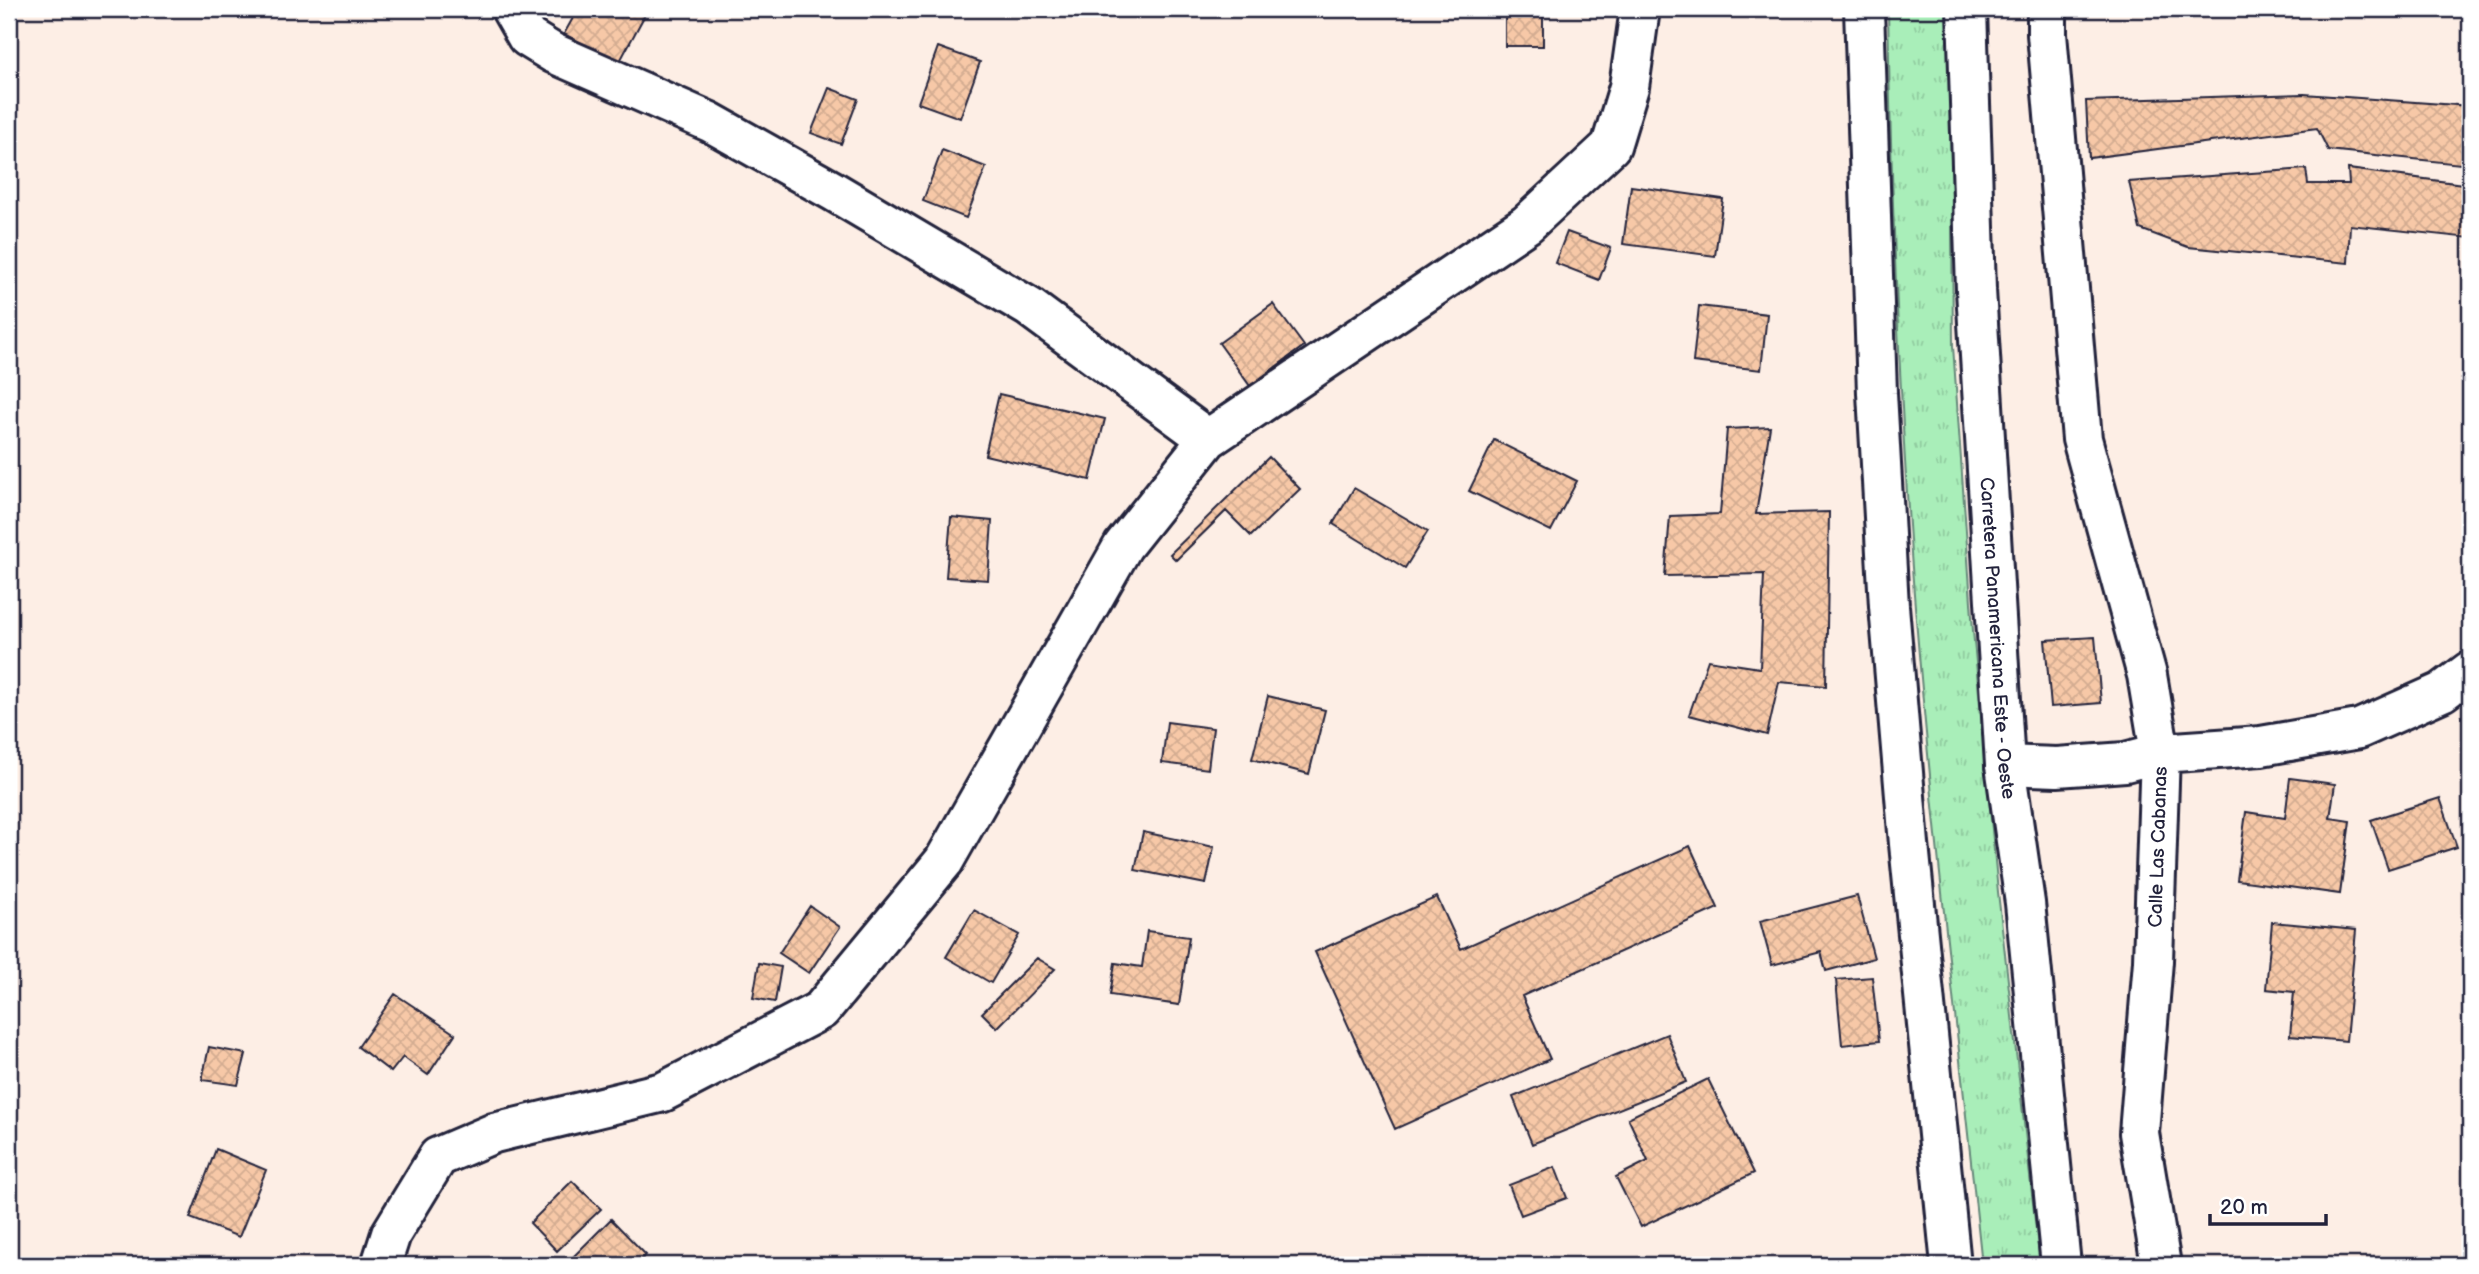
<svg xmlns="http://www.w3.org/2000/svg" width="2479" height="1274" font-family="'Balsamiq Sans',sans-serif">
<style>
.grass{fill:url(#grass-tufts);stroke:#66887a;stroke-width:2}
.building{fill:url(#building-cross-hatch);stroke:#22223b;stroke-width:2}
.lines{fill:none;stroke-linecap:round;stroke-linejoin:round}
.minor-casing{stroke:#22223b;stroke-width:44}
.highway-casing{stroke:#22223b;stroke-width:44}
.minor{stroke:#fff;stroke-width:38}
.highway{stroke:#fff;stroke-width:38}
.labels{text-anchor:middle;stroke-width:6;stroke-linejoin:round;paint-order:stroke}
.street-label{font-size:19px;fill:#22223b;stroke:#fff}
</style>
<defs>
<pattern id="grass-tufts" width="24" height="20" patternUnits="userSpaceOnUse" patternTransform="scale(1.75)"><rect width="24" height="20" fill="#a9eeb9"/><path d="M3 7l-1-3M5 7V3M7 7l1-3M15 17l-1-3M17 17v-4M19 17l1-3" fill="none" stroke="#91cca0"/></pattern>
<pattern id="building-cross-hatch" width="8" height="8" patternUnits="userSpaceOnUse" patternTransform="scale(1.75)"><rect width="8" height="8" fill="#f7c8a7"/><path d="M0 0l8 8M0 8l8-8" fill="none" stroke="#d3ac91"/></pattern>
</defs>
<rect width="100%" height="100%" fill="#fdeee5"/>
<filter id="ink" filterUnits="userSpaceOnUse"><feTurbulence type="fractalNoise" baseFrequency=".0143" numOctaves="2"/><feDisplacementMap in="SourceGraphic" scale="14" xChannelSelector="R" yChannelSelector="G"/><feConvolveMatrix kernelMatrix="1 2 1 2 8 2 1 2 1" color-interpolation-filters="sRGB"/></filter>
<g filter="url(#ink)">
<path class="grass" d="M1888,9H1948L1951,98L1953,346L1973,631L1998,892L2040,1265H1982C1957,1024 1927,782 1910,540C1898,363 1891,186 1888,9Z"/>
<path class="building" d="M578,9H648L619,63L564,34Z
M1505,16H1543V46H1505Z
M938,47L980,62L960,118L918,103Z
M829,88L858,99L841,144L811,133Z
M2304,94L2470,106V165L2328,150L2317,128L2089,158L2086,101Z
M942,150L986,167L966,218L923,201Z
M2306,169L2308,184H2349L2348,169L2470,185V238L2350,225L2348,263L2188,247L2140,229L2129,182Z
M1631,186L1723,199L1715,256L1623,244Z
M1567,232L1611,248L1599,280L1555,263Z
M1273,304L1304,346L1250,386L1219,343Z
M1699,306L1767,314L1761,370L1693,362Z
M999,394L1105,419L1090,480L985,455Z
M1770,427L1756,514L1829,512L1826,686L1779,682L1767,735L1689,715L1708,660L1760,668L1764,574L1665,576L1670,516L1720,514L1727,429Z
M1494,440L1577,481L1551,531L1469,491Z
M1269,457L1300,489L1251,536L1226,511L1176,560L1170,554Z
M1354,488L1428,531L1405,568L1333,524Z
M951,517L992,521L988,580L946,577Z
M2095,637L2101,703L2051,707L2045,640Z
M1268,696L1325,710L1309,774L1252,759Z
M1167,722L1213,728L1208,769L1162,763Z
M2290,778L2335,784L2330,818L2350,821L2340,894L2237,880L2246,812L2285,818Z
M2440,798L2457,847L2388,869L2371,820Z
M1143,832L1214,847L1206,884L1135,870Z
M1690,846L1718,908L1522,996L1550,1059L1395,1129L1315,952L1437,897L1461,949Z
M1857,896L1874,958L1826,971L1821,952L1772,965L1760,921Z
M810,906L840,927L809,973L779,953Z
M974,910L1019,935L991,983L946,957Z
M2272,922L2356,930L2346,1041L2290,1036L2294,992L2266,989Z
M1147,931L1189,937L1179,1005L1110,995L1115,963L1142,967Z
M1037,958L1055,969L997,1028L982,1013Z
M759,963L781,967L775,1002L753,998Z
M1872,977L1879,1041L1842,1045L1836,980Z
M395,994L455,1034L428,1075L403,1057L391,1072L358,1047Z
M1667,1034L1686,1082L1532,1144L1513,1097Z
M209,1047L246,1054L238,1085L202,1080Z
M1708,1079L1754,1173L1641,1227L1616,1177L1648,1161L1628,1118Z
M216,1149L266,1170L239,1237L190,1218Z
M1555,1167L1567,1198L1521,1215L1509,1185Z
M572,1181L601,1209L557,1251L530,1223Z
M611,1219L646,1255L636,1265H565Z"/>
<g class="lines">
<defs>
<path id="minor" d="M511,9L527,37L553,53L710,122L833,191L1029,307L1208,439
M2047,9V34L2082,439L2147,675L2160,753L2153,961L2139,1133L2161,1265
M2005,765L2057,767L2125,762L2160,753L2261,746L2359,729L2442,692L2470,671
M381,1265L391,1234L438,1157L494,1133L663,1092L821,1010L944,861L1123,546L1208,439L1527,224L1611,146L1629,87L1640,9"/>
<g id="highway">
<path d="M1864,9L1877,393L1889,606L1909,844L1951,1265"/>
<path id="s1" d="M1967,9L1976,290L2005,765L2025,903L2061,1265"/>
</g>
</defs>
<use href="#minor" class="minor-casing"/>
<use href="#highway" class="highway-casing"/>
<use href="#minor" class="minor"/>
<use href="#highway" class="highway"/>
</g>
</g>
<g class="labels">
<g class="street-label">
<text dy="7" stroke="none"><textPath href="#s1" startOffset="630">Carretera Panamericana Este - Oeste</textPath></text>
<text transform="translate(2157 847) rotate(-88)" y="7">Calle Las Cabanas</text>
</g>
</g>
<rect width="2479" height="1274" fill="none" stroke="#fff" stroke-width="35"/>
<rect x="18" y="18" width="2444" height="1239" fill="none" stroke="#22223b" stroke-width="2.5" filter="url(#ink)"/>
<path d="M2210 1214v10h116v-10" fill="none" stroke="#22223b" stroke-width="3.5"/>
<text x="2220" y="1214" font-size="21" fill="#22223b" stroke="#ffffff" stroke-width="5" paint-order="stroke">20 m</text>
</svg>
